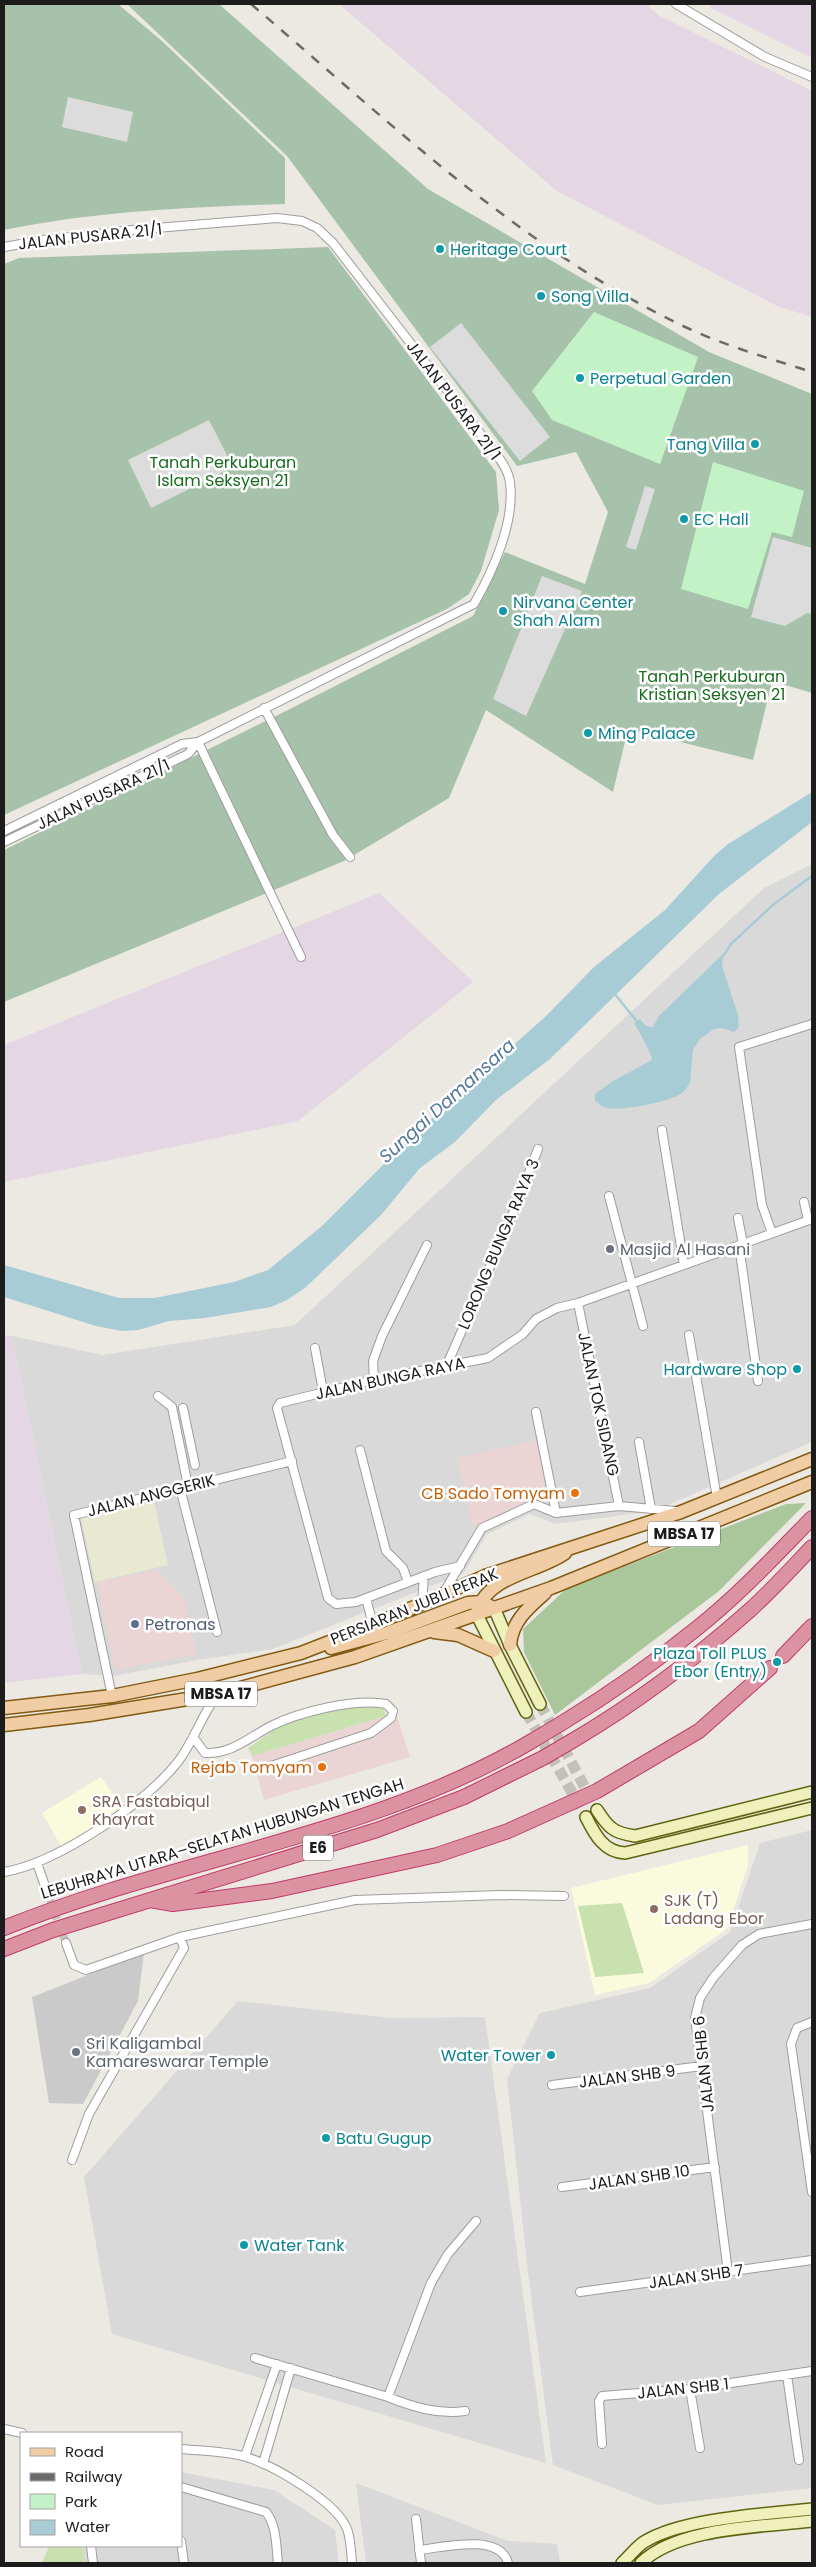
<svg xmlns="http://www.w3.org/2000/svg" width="816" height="2567" font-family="Poppins,sans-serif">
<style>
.residential{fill:#dad9d9}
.commercial{fill:#ebd4d4}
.industrial{fill:#e4d6e2}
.education{fill:#fafadd}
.religious{fill:#cacaca}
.farmland{fill:#e8e9d0}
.grass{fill:#c8e1ae}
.forest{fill:#aac79c}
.cemetery{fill:#a7c2aa}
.park{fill:#c4f2c7}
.parking{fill:#dcdcdc}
.water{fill:#a8ccd5}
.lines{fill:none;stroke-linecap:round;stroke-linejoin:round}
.stream{stroke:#a8ccd5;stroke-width:2.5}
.minor-tunnel{stroke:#c2c0bb;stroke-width:8;stroke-dasharray:8 4;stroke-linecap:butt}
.secondary-tunnel{stroke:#c2c0bb;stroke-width:11;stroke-dasharray:11 5.5;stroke-linecap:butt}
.minor-casing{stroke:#9d9d9d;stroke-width:10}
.secondary-casing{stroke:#5e6511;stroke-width:14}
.primary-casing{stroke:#825a12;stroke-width:15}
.motorway-casing{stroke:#c1396b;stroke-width:16}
.minor{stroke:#fff;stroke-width:8}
.secondary{stroke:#eff1bc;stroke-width:11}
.primary{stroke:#f0cda4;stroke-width:12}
.motorway{stroke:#db93a2;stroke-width:14}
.rail{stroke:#6a6a6a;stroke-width:2.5;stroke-dasharray:10 10;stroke-linecap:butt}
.motorway-bridge-casing{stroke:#c1396b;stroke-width:16;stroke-linecap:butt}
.motorway-bridge{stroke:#db93a2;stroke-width:14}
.culture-dot{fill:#0f9aa8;stroke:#fff;stroke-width:2}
.worship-dot{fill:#6b7280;stroke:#fff;stroke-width:2}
.food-dot{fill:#e8710a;stroke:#fff;stroke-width:2}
.service-dot{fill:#5c6f8a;stroke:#fff;stroke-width:2}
.education-dot{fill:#8d6e63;stroke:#fff;stroke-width:2}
.labels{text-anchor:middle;stroke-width:5;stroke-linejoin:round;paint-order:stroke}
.shield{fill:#fff;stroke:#606060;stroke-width:1}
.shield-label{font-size:15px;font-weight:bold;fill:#1c1c1c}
.street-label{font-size:16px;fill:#1c1c1c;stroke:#fff}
.culture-label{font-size:16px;fill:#0d838f;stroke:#fff;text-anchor:start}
.park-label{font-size:16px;fill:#186c1d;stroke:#fff}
.worship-label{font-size:16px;fill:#5b616d;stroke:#fff;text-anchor:start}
.food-label{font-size:16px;fill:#c56008;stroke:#fff;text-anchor:end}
.service-label{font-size:16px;fill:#4e5e75;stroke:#fff;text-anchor:start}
.education-label{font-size:16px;fill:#785e54;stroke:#fff;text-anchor:start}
.water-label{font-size:18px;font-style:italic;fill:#527798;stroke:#fff}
</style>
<rect width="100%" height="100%" fill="#ece9e3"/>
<path class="residential" d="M812,864V1442L654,1511L555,1524L530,1514L487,1534L464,1573L273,1649L197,1660L114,1676L82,1674L12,1336L103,1355L295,1325L764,888Z
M812,1830V2488L658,2505L553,2465L528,2273L507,2079L540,2013L650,1988L730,1932L760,1843Z
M238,2001L392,2018L485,2017L546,2463L112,2334L84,2177Z
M181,2472L274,2490L335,2530L339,2563H85L83,2546H181Z
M356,2483L508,2541L557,2544L560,2563H366Z"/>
<path class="commercial" d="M539,1440L550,1496L473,1528L457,1458Z
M156,1570L185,1601L197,1654L115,1670L97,1582Z
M396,1713L410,1757L264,1800L252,1756Z"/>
<path class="industrial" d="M339,4H650L648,6L658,15L812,91V317L777,306L557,191Z
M709,4H812V58L711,8Z
M379,893L473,982L298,1121L4,1182V1045Z
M4,1335L12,1336L82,1674L4,1683Z"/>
<path class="education" d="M101,1777L121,1806L93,1827L61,1846L42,1813Z
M748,1845V1865L727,1929L649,1983L595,1995L571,1888Z"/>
<path class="religious" d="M144,1953L138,2001L83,2104L49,2103L32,1997Z"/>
<path class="farmland" d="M154,1502L168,1565L95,1582L81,1518Z"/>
<path class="grass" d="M353,1703L383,1707L386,1716L252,1756L248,1748L280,1726Z
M622,1903L644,1973L595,1977L578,1906Z
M49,2546H83L85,2563H42Z"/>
<path class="forest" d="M806,1503L719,1591L555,1715L524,1652L523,1629L566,1589L786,1504Z"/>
<path class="cemetery" d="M4,4H118L163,42L285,158V204C191,207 96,211 4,230Z
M127,4H219L428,189L709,352L812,394V693L772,681L753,760L628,729L613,792L486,710L449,798L344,861L4,1002V850L280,714L473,616L505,552L585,584L608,512L576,452L517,466L287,156Z
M328,247L496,472L499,510L481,571L469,594L447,609L4,815V264L19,258Z"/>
<path class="park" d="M594,312L698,357L660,464L552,420L532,391Z
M713,462L804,491L792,537L772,532L748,609L681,589Z"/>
<path class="parking" d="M68,97L133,112L127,142L62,127Z
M461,323L550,437L520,461L430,347Z
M209,420L233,467L151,508L128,460Z
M645,486L655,489L636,550L626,547Z
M773,537L812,548V614L807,613L785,626L751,617Z
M542,576L582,591L526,716L493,699Z"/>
<path class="water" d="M812,792V822L719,894L550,1059L496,1100L455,1142L420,1168L381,1215L305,1288L287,1300L271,1307L205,1318L169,1321L138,1330L122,1331L96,1326L4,1297V1265L119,1298H155L234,1282L268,1270L322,1226L409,1139L546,1016L594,967L665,910L715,855L728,844Z
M726,951L727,952L723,958L722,966L738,1015L739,1027L734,1032L722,1028L714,1029L700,1039L693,1050L690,1083C687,1088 684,1092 679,1095C666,1102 623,1111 608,1108C602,1107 599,1104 595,1100V1094L613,1081L652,1060C652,1055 638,1028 634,1024L640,1019L646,1026L653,1027L659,1016Z"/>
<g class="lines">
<path class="stream" d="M726,952L731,944L774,904L812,876
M614,993L639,1024"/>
<path class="minor-tunnel" d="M46,1889L66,1943"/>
<path class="secondary-tunnel" d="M540,1704L597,1810
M526,1712L586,1817"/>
<defs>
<path id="minor" d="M676,4L765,57L812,77
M4,247L43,240L132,230L277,218L302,221L317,228L333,243L490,446C498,456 509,470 510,483C515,522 493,571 474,604L198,742L182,744L4,831
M264,708L333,835L350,857
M198,742L301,957
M4,842L188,754L198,742
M662,1130L684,1265
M609,1196L643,1326
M804,1202L808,1220
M738,1218L743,1244
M772,1233L762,1205L739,1047L812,1024
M739,1245L758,1381
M578,1303L619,1506
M689,1335L717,1498
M315,1348L323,1391
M446,1367L517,1204L538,1149
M374,1380L373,1361L382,1336L427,1245
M158,1396L172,1407L188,1486
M183,1408L195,1465
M536,1412L556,1513
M639,1442L651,1509
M360,1450L386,1551L403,1568L408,1582
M180,1488L217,1632
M460,1566L435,1572L356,1602L336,1604L328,1598L277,1408L280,1403L374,1380L488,1358L523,1334L536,1319L557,1308L578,1303L812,1219
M444,1592L482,1528L534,1504L556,1513L619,1506L676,1511
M366,1598L373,1625
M422,1603L424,1576
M112,1696L74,1515L292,1461
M193,1737L205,1753C232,1754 248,1738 271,1726C299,1712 355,1698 386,1704L393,1711L391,1718L371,1733L271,1766
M37,1863L46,1889
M4,1872C57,1863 143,1805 177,1763C194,1742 201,1715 218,1694
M66,1943L74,1965L86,1970L180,1937L355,1900L501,1895L564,1896
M812,2022L797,2028L791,2044L812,2192
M552,2085L702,2066
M72,2160L89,2114L184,1948L180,1937
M562,2187L715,2167
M728,2272L695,2018L700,1998L713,1978L742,1945L759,1934L812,1924
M580,2292L812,2260
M255,2358L388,2397C413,2407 439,2415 465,2411
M787,2375L799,2460
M690,2389L700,2448
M388,2397L431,2283L448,2254L476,2221
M4,2429L22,2433
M602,2444L599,2401L602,2396L690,2389L812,2371
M181,2449C202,2451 226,2451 246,2457C273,2465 337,2502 347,2529C351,2539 351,2553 352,2563
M245,2456L277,2364
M263,2464L291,2368
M181,2487L266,2512C277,2526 276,2546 278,2563
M416,2519L421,2563
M181,2541L184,2563
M91,2546L93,2563
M419,2550C444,2547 500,2533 508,2563"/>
<path id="secondary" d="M494,1608L510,1645L540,1704
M477,1615L526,1712
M597,1810C608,1827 613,1833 635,1836L812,1792
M586,1817C595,1835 604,1852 625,1853L812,1808
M622,2563C629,2557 636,2547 644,2542C682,2518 767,2514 812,2509
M641,2563C678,2527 762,2527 812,2521"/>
<path id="primary" d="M478,1609C490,1575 538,1572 565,1553
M434,1632L458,1635L494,1651
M510,1645C512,1621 528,1608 545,1593
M331,1648L387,1633L468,1603L481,1602L494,1608
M4,1708L112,1696L197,1679L301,1653L373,1625L485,1576L681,1512L812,1459
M4,1725L89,1715L218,1694L355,1657L551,1588L812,1482"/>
<path id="motorway" d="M783,1656L812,1626
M562,1723C608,1695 654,1663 696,1629C738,1596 775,1556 812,1518
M572,1741C635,1704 696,1658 750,1610C772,1590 792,1568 812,1547
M150,1900L173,1904L272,1891L437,1855L508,1831L597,1791L699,1731L770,1668
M4,1928C176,1858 372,1836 532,1741
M4,1949L53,1930L377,1830L464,1797L543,1758"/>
</defs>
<use href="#minor" class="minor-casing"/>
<use href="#secondary" class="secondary-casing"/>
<use href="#primary" class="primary-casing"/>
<use href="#motorway" class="motorway-casing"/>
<use href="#minor" class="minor"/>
<use href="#secondary" class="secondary"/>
<use href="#primary" class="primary"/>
<use href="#motorway" class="motorway"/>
<path class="rail" d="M251,4C386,119 519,247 681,325C722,345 768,358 812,372"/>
<defs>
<path id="motorway-bridge" d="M532,1741L562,1723
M543,1758L572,1741"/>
</defs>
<use href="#motorway-bridge" class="motorway-bridge-casing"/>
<use href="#motorway-bridge" class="motorway-bridge"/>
</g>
<g class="culture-dot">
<circle cx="440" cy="249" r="5"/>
<circle cx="541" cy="296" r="5"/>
<circle cx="580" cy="378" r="5"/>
<circle cx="755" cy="444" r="5"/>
<circle cx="684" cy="519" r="5"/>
<circle cx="503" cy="611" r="5"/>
<circle cx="588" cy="733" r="5"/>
<circle cx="797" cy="1369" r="5"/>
<circle cx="777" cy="1662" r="5"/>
<circle cx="551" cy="2055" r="5"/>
<circle cx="326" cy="2138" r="5"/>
<circle cx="244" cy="2245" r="5"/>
</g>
<g class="worship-dot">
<circle cx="610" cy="1249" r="5"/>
<circle cx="76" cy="2052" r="5"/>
</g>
<g class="food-dot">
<circle cx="575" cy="1493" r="5"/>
<circle cx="322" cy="1767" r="5"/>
</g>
<circle class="service-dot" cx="135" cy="1624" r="5"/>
<g class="education-dot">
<circle cx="82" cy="1810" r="5"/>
<circle cx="654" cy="1909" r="5"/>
</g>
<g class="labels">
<g class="shield">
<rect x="648" y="1521.5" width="72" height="25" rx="4"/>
<rect x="185" y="1681.5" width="72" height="25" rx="4"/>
<rect x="303" y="1835.5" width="30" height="25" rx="4"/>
</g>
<g class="shield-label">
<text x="684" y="1539">MBSA 17</text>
<text x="221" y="1699">MBSA 17</text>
<text x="318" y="1853">E6</text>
</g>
<g class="street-label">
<text transform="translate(90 236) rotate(-6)" y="6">JALAN PUSARA 21/1</text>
<text transform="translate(454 400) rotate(53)" y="6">JALAN PUSARA 21/1</text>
<text transform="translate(103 794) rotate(-25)" y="6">JALAN PUSARA 21/1</text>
<text transform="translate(498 1244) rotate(-67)" y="6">LORONG BUNGA RAYA 3</text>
<text transform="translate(390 1378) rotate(-12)" y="6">JALAN BUNGA RAYA</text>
<text transform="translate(599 1404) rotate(78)" y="6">JALAN TOK SIDANG</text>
<text transform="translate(151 1495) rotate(-14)" y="6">JALAN ANGGERIK</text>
<text transform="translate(414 1606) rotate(-22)" y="6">PERSIARAN JUBLI PERAK</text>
<text transform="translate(222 1838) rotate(-17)" y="6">LEBUHRAYA UTARA–SELATAN HUBUNGAN TENGAH</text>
<text transform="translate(703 2064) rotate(-96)" y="6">JALAN SHB 6</text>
<text transform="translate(627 2076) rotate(-7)" y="6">JALAN SHB 9</text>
<text transform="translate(639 2177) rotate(-8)" y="6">JALAN SHB 10</text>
<text transform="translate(696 2276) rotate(-8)" y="6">JALAN SHB 7</text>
<text transform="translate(683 2388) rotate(-6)" y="6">JALAN SHB 1</text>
</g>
<g class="culture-label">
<text x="450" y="255">Heritage Court</text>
<text x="551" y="302">Song Villa</text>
<text x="590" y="384">Perpetual Garden</text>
<text x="745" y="450" text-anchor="end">Tang Villa</text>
<text x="694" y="525">EC Hall</text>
<text x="513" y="608">Nirvana Center<tspan x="513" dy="18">Shah Alam</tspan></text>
<text x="598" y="739">Ming Palace</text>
<text x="787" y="1375" text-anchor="end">Hardware Shop</text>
<text x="767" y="1659" text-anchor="end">Plaza Toll PLUS<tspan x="767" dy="18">Ebor (Entry)</tspan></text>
<text x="541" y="2061" text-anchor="end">Water Tower</text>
<text x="336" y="2144">Batu Gugup</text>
<text x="254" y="2251">Water Tank</text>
</g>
<g class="park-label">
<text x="223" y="468">Tanah Perkuburan<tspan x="223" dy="18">Islam Seksyen 21</tspan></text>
<text x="712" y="682">Tanah Perkuburan<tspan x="712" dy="18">Kristian Seksyen 21</tspan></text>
</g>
<g class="worship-label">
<text x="620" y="1255">Masjid Al Hasani</text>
<text x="86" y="2049">Sri Kaligambal<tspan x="86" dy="18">Kamareswarar Temple</tspan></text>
</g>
<g class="food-label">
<text x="565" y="1499">CB Sado Tomyam</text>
<text x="312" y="1773">Rejab Tomyam</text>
</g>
<g class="service-label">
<text x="145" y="1630">Petronas</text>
</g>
<g class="education-label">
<text x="92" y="1807">SRA Fastabiqul<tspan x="92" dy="18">Khayrat</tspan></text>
<text x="664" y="1906">SJK (T)<tspan x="664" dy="18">Ladang Ebor</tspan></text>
</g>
<g class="water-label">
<text transform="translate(447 1101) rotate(-42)" y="6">Sungai Damansara</text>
</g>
</g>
<rect width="816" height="2567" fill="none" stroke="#1c1c1c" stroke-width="10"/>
<rect x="20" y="2432" width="162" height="115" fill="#ffffff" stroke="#a4a4a4"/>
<rect x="30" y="2448" width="25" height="8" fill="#f0cda4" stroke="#a4a4a4"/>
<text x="65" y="2457" font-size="15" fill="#1c1c1c">Road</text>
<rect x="30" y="2473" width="25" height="8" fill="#6a6a6a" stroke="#a4a4a4"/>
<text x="65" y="2482" font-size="15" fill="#1c1c1c">Railway</text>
<rect x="30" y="2494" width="25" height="15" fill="#c4f2c7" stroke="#a4a4a4"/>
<text x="65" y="2507" font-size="15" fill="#1c1c1c">Park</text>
<rect x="30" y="2520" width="25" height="15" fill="#a8ccd5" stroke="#a4a4a4"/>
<text x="65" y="2532" font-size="15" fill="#1c1c1c">Water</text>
</svg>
